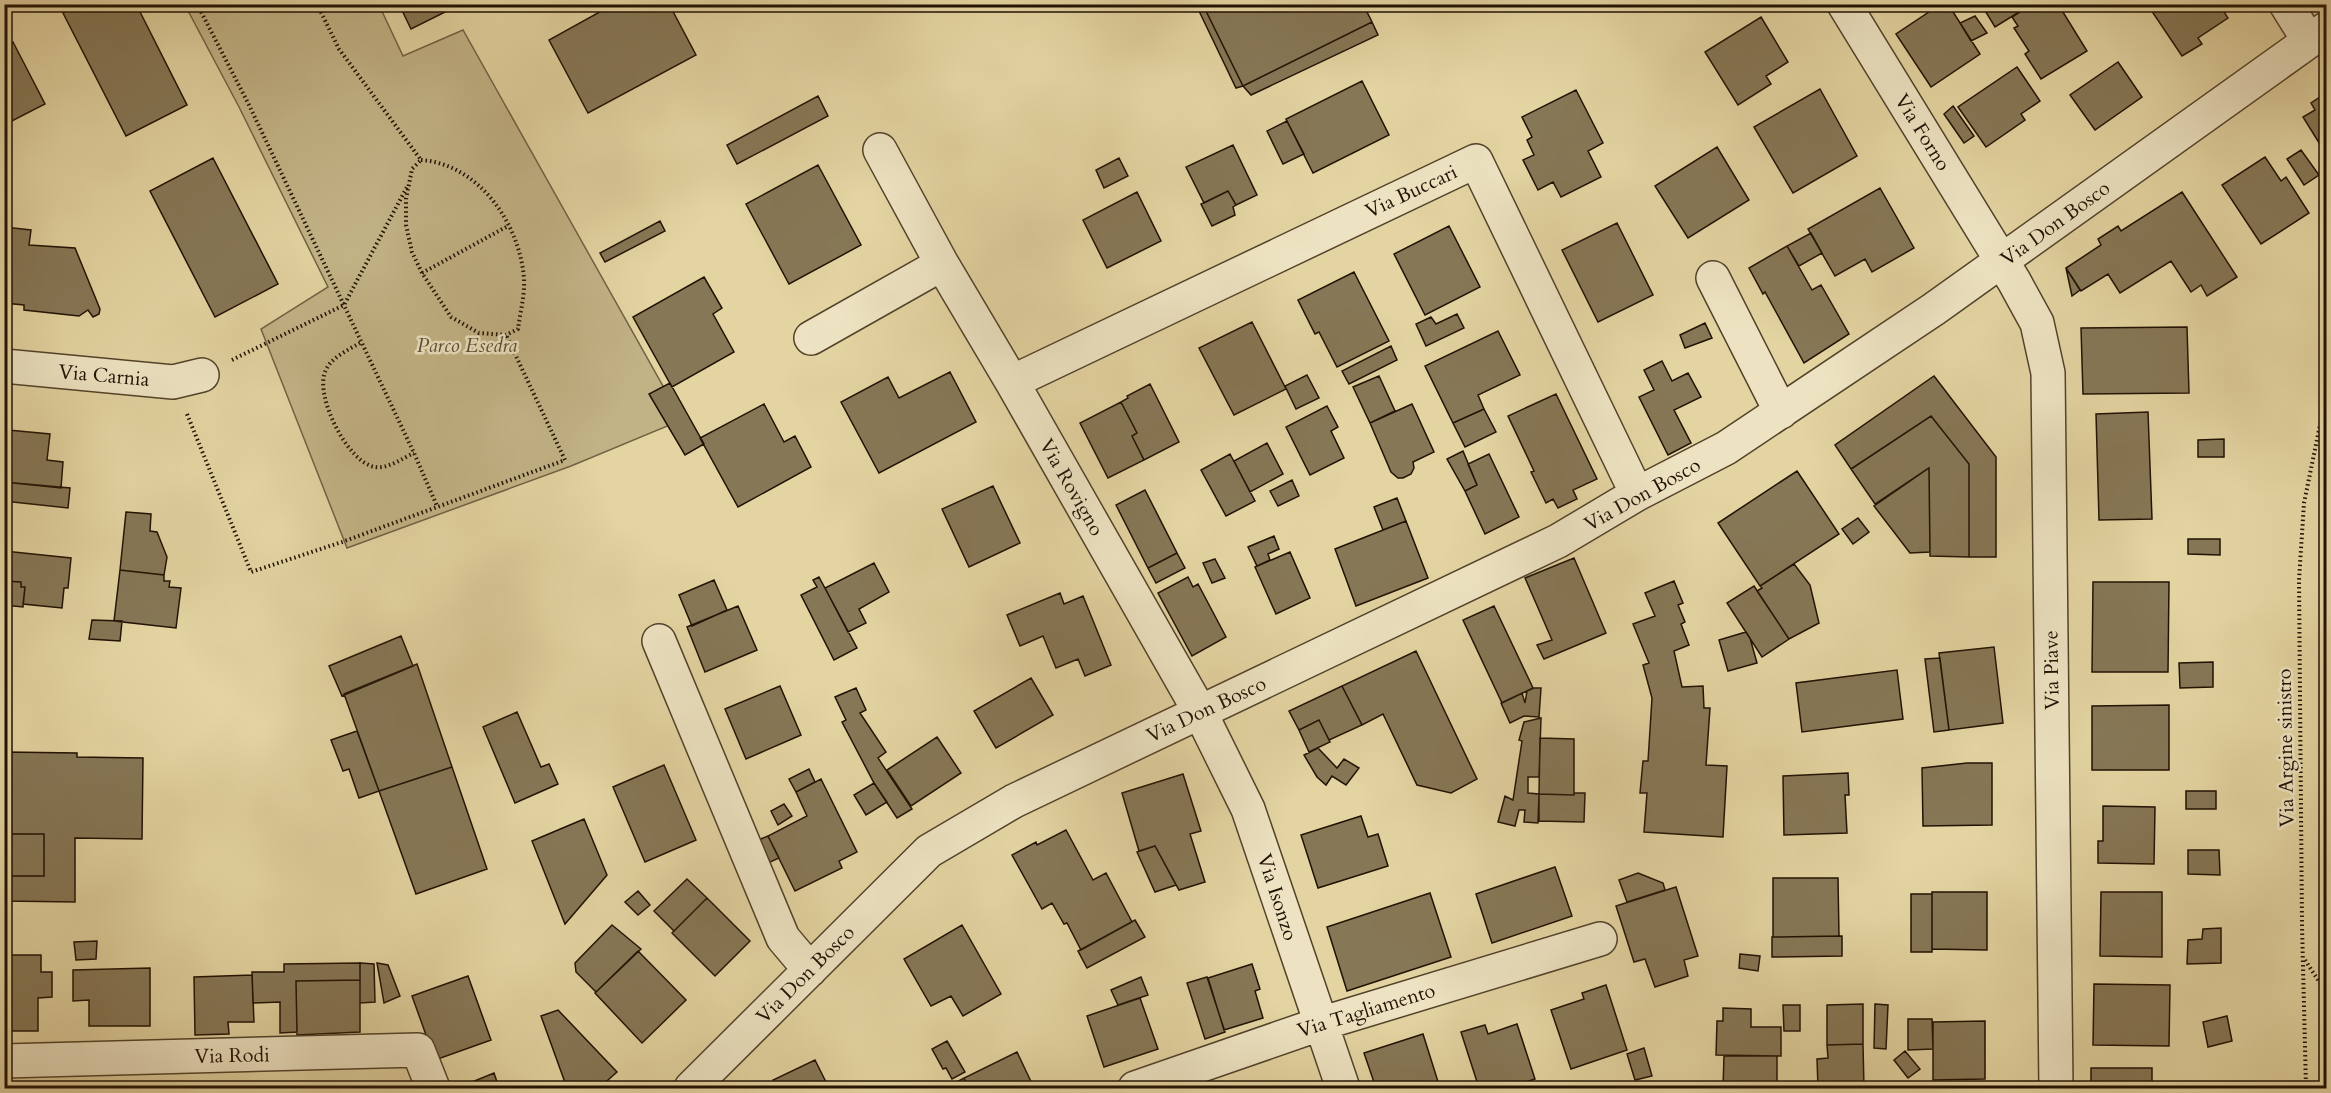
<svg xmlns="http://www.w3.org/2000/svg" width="2331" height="1093" font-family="Cardo,serif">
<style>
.green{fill:#c2b386;stroke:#726245;stroke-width:1.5}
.building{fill:#867756;stroke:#211204;stroke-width:1.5}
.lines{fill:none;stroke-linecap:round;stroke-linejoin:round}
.minor-casing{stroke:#52422b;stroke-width:36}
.path{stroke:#211204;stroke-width:4;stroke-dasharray:1.5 3;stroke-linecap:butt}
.minor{stroke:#ede3c2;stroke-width:33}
.labels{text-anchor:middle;stroke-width:5;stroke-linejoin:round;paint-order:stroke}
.street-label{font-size:20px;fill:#211204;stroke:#ede3c2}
.park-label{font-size:20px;font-style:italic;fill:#594a32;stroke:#ede3c2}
</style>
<rect width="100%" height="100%" fill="#e3d4a1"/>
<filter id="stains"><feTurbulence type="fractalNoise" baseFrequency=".00333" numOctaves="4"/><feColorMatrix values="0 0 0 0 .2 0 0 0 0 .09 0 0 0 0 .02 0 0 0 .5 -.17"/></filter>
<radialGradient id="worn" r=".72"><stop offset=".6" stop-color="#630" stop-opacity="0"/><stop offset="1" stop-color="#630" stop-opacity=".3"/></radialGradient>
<path class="green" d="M185,5H379L403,56L463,30L682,420L571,466L347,548L261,329L328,287L239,107Z"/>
<path class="building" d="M79,4H136L187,105L126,136L63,13Z
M399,4H461L411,29Z
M614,4H669L696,55L588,113L549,40Z
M1214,4H1363L1372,22L1243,86L1205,9Z
M1941,4H1948L1980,54L1931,87L1896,34Z
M1981,4H2032L1995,27Z
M2032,4H2058L2087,51L2041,79L2025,54L2029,51L2014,28L2018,26L2012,17Z
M2147,4H2219L2228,18L2198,38L2202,44L2182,56Z
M1205,9L1243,86L1236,88L1199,11Z
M1975,16L1987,33L1971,41L1960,23Z
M1761,17L1788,62L1766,76L1771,84L1738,105L1705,52Z
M1372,22L1378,35L1251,95L1243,86Z
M13,42L45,104L4,125V46Z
M2118,62L2142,97L2095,130L2070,95Z
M2017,67L2040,101L2021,114L2025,120L1986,147L1958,107Z
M1362,81L1389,135L1313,173L1286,119Z
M1820,89L1857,156L1793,193L1754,127Z
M1576,90L1603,143L1588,151L1601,177L1561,197L1553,182L1538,190L1523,160L1534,155L1527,140L1532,137L1522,117Z
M2326,93V154L2303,117L2315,110L2311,103Z
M818,96L828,116L737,164L727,145Z
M1953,106L1974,136L1964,143L1944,114Z
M1287,121L1304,154L1283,164L1267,131Z
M1233,145L1257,195L1236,205L1228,191L1204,203L1186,167Z
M1717,147L1749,200L1688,238L1655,186Z
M2301,150L2319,175L2304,185L2287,159Z
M2265,157L2281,181L2286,177L2309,213L2261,244L2222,185Z
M213,158L278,284L215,317L150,191Z
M1119,158L1128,176L1104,188L1096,170Z
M818,165L861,245L789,284L746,204Z
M1880,188L1914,248L1872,272L1865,259L1835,276L1808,229Z
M1228,191L1236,205L1233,207L1235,215L1212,226L1201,204Z
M1137,192L1161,241L1107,268L1083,220Z
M2182,192L2237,277L2207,296L2201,285L2191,292L2171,261L2120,293L2108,274L2081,291L2066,268L2101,245L2098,239L2118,226L2121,231Z
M660,221L665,231L605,262L600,253Z
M1617,223L1653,295L1598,322L1562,250Z
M1449,226L1480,287L1425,315L1394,254Z
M4,227L31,230L29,245L75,248L100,309L99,314L93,317L88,310L79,316L24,310V305L4,303Z
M1811,233L1822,253L1799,266L1787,246Z
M1787,246L1812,290L1821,285L1849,334L1804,363L1765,292L1763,294L1749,268Z
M2066,268L2080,290L2072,296Z
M1354,272L1389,341L1337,367L1319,332L1315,334L1298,300Z
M704,277L722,308L713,314L734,352L672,387L633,317Z
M1457,314L1464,328L1426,346L1416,324L1431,317L1436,324Z
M1252,322L1286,389L1234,415L1199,348Z
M1705,323L1712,338L1685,348L1680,335Z
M2187,327L2189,393L2083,394L2081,328Z
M1498,331L1520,375L1478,395L1484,409L1453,423L1425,366Z
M1391,346L1397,360L1349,384L1342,371Z
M1662,361L1672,381L1688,373L1701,397L1674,410L1691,443L1668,455L1639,397L1654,390L1644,370Z
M950,372L976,422L879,473L841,402L888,377L899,398Z
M1307,375L1319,398L1296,409L1285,386Z
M1379,376L1395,411L1370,423L1353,387Z
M1934,376L1996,457V557H1969V464L1931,416L1851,469L1835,445Z
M670,383L704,444L685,455L649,394Z
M1150,384L1179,442L1144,460L1132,436L1137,433L1121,402L1128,398L1127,396Z
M1556,394L1597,479L1573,490L1577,499L1558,508L1553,499L1546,503L1531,472L1534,471L1508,416Z
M1121,402L1137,433L1132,436L1144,460L1108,478L1080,423Z
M764,404L784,442L795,436L811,467L738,507L700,438Z
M1412,404L1434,452L1413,462L1414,468L1411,474L1403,478H1398L1391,472L1370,423Z
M1327,406L1338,427L1331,431L1344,458L1310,475L1286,427Z
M1484,409L1496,432L1465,447L1453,423Z
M2148,412L2152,519L2099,520L2096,414Z
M1931,416L1969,464V557L1930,556L1929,468L1875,504L1851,469Z
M8,430L50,434L47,460L63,462L61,488L4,482Z
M2224,439V457H2198V440Z
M1267,443L1283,474L1250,492L1234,461Z
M1463,451L1477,485L1465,491L1447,459Z
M1230,454L1255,501L1226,516L1201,470Z
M1489,454L1519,517L1485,534L1465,491L1477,485L1468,464Z
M1929,468L1930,552L1910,553L1874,506Z
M1797,471L1839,534L1760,586L1718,523Z
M1292,480L1299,496L1278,506L1270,491Z
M4,482L70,488L68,508L4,501Z
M993,486L1020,543L969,567L942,509Z
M1145,490L1177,553L1148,568L1116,505Z
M1397,498L1406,521L1383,530L1374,507Z
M126,512L151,514L150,531L157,532L167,557L164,575L120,570Z
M1858,518L1869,532L1853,544L1842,529Z
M1406,521L1428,578L1356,606L1335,549Z
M1274,536L1279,549L1268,554L1270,560L1257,566L1248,547Z
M2188,539H2220V555L2188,554Z
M4,551L71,558L68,588H64L62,608L23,604L25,587H21V582L4,581Z
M1290,552L1310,598L1276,614L1255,567Z
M1177,553L1185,568L1156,583L1148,568Z
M1574,558L1606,633L1544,659L1537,645L1552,640L1525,578Z
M1215,559L1225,578L1212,583L1203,563Z
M874,563L889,592L859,609L866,623L848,632L825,588Z
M1794,564L1810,585L1819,623L1789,639L1757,591L1762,588L1760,586Z
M120,570L164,575V581H170L169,587L181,588L176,628L114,621Z
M819,577L857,648L834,660L801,595L817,587L813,580Z
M1188,577L1193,587L1198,584L1226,637L1192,656L1158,593Z
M714,580L727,610L692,626L679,595Z
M4,581L21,582V587H25L23,607L4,605Z
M1674,581L1683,603L1678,605L1685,622L1681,624L1689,645L1674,651L1682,687L1703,686L1704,708H1710L1706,765L1727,766L1723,837L1644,832L1647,793H1640L1643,761H1648L1652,698L1643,665L1649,663L1633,624L1655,616L1645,593Z
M2093,582H2169L2168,672H2092Z
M1754,586L1789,639L1762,657L1727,603Z
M1060,593L1064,604L1083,596L1111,665L1085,676L1078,659L1056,668L1043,636L1020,646L1007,615Z
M738,606L757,650L705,672L687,627Z
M1494,606L1533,688L1502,703L1463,620Z
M92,620L122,621L120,641L89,639Z
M1746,632L1750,638L1757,663L1728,671L1719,640Z
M401,636L413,666L342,696L329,666Z
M1994,647L2003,723L1949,730L1939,653Z
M1416,651L1477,779L1451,793L1417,785L1383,714L1362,725L1342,686Z
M1940,658L1949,730L1934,732L1925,659Z
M2213,662V687L2180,688L2179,663Z
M417,664L452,767L379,791L344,694Z
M1897,670L1903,719L1802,732L1796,683Z
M1031,678L1053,715L996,748L974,711Z
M780,686L801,735L746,759L725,709Z
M1342,686L1362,725L1329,740L1319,720L1299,730L1289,711Z
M856,688L866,710L860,713L886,752L878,758L912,809L897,818L874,783L842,722L846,720L835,697Z
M1534,688H1541L1539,717L1524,716L1510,723L1501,703L1522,693L1525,703L1527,691Z
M2169,705V770H2092V706Z
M517,712L541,767L549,764L558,784L515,803L483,727Z
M1541,718L1539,777H1528V793L1539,794L1538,823L1524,822L1525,810H1519L1515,826L1498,822L1505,796L1513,800L1522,741L1519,740L1524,722Z
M1319,720L1330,742L1309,752L1299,730Z
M357,731L379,791L359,798L349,769L343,771L331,740Z
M937,737L961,773L911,806L887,770Z
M1540,738L1574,739V795L1539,794Z
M1318,748L1337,768L1344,759L1359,768L1346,785L1332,776L1326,785L1317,777L1304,755Z
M5,752L77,753V757L143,758L142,839L75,838V902L4,901V876H44V834H4Z
M1967,763H1992V825L1923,826L1922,768Z
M664,765L696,840L645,862L613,787Z
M452,767L487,869L416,894L379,791Z
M809,769L815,782L796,792L789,779Z
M1848,773L1849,795H1845L1847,833L1784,835L1783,776Z
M1183,774L1201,831L1190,834L1205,882L1179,890L1155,846L1139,851L1122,793Z
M821,779L857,852L839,861L842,868L795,891L768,836L807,816L796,792Z
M874,783L887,802L866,815L854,795Z
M2186,791H2216V809H2186Z
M1574,793H1585L1584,822L1539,821V794L1574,795Z
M784,804L792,816L778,825L771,811Z
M2103,806L2155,807L2154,864L2098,863V841H2103Z
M1361,816L1368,837L1378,834L1388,866L1318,888L1301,835Z
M584,819L607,875L565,924L532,841Z
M1066,830L1093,880L1106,873L1132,922L1081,950L1067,923L1064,924L1052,903L1042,909L1012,855L1036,842L1037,845Z
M4,834H44V876H4Z
M768,836L779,858L766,864L756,841Z
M1155,846L1176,885L1155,892L1137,852Z
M2188,850H2219L2220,875L2188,874Z
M1555,867L1572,916L1492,943L1476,894Z
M1638,873L1663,883L1665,890L1627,902L1619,880Z
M1773,878H1838L1839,936L1773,937Z
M687,879L707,898L674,931L654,911Z
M1676,887L1698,956L1684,960L1688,976L1655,987L1645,959L1634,962L1616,906Z
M638,891L650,905L638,915L625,902Z
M1932,892H1987V950L1932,949Z
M2101,892H2162V957L2100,956Z
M1430,893L1451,957L1347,991L1327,927Z
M1911,894H1932V952H1911Z
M707,898L750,941L715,976L672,933Z
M1135,920L1145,937L1087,968L1078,951Z
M612,925L641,949L596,992L576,972L575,963Z
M962,925L1001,994L963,1016L951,996L931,1006L904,959Z
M2221,928V963L2187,964L2188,940L2202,939L2203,929Z
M1842,936V956L1772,957V937Z
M97,941L96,959L76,960L74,942Z
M638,951L686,1000L642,1043L595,993Z
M1740,954L1760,956L1758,971L1739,968Z
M4,955H41V972H52V997L38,998V1031H4Z
M360,963V980L296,981L297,1032L280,1033V1002L253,1003L252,972H284V964Z
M360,963L374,964L375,1002L360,1003Z
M377,963L388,965L400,996L384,1003Z
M1252,964L1260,989L1255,991L1263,1018L1224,1030L1208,978Z
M150,968V1026H89V1000L73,1001V970Z
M252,975L254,1022H228L229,1034L195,1035L194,977Z
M468,976L491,1040L435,1060L412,996Z
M1141,977L1148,995L1118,1005L1111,990Z
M1207,977L1225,1032L1205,1039L1187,983Z
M360,980V1032L297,1035L296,981Z
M2094,984L2170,985L2169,1046L2093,1045Z
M1606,985L1627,1050L1571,1069L1551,1010L1584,999L1582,993Z
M1140,998L1158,1049L1104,1067L1087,1016Z
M1863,1004V1044L1827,1045V1005Z
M1875,1004L1888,1005L1886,1049L1874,1048Z
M1783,1005H1800V1031H1784Z
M1723,1008L1751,1009V1027H1781V1056L1716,1055L1717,1021H1723Z
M558,1010L617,1072L599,1088H567L541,1016Z
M2227,1016L2232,1041L2208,1047L2203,1022Z
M1908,1019H1932L1933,1049L1908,1050Z
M1985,1021V1079L1933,1080V1022Z
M1517,1024L1535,1079L1507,1088H1479L1461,1032L1485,1025L1488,1034Z
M1423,1034L1440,1088H1376L1364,1053Z
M947,1041L965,1072L952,1079L946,1068L943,1069L932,1049Z
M1863,1044L1864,1088H1818L1817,1059L1828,1058L1827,1045Z
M1644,1048L1652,1076L1635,1080L1627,1054Z
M1905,1051L1920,1069L1908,1078L1894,1060Z
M1017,1052L1034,1088H968L964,1078Z
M1724,1056H1777V1088H1723Z
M815,1060L829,1088H777L773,1080Z
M2091,1068H2152V1088H2091Z
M494,1073L499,1088H474L472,1082Z
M964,1078L968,1088H953L951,1085Z
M214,1084V1088H156V1085Z"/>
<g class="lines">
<defs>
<path id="minor" d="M1844,4L2014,281L2037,323L2048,373L2056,1088
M2286,4L2309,41
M880,150L942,264L1012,382L1200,712L1248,809L1343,1088
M1713,278L1781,412
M811,338L942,264
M4,366L173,382L202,375
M1012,382L1476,161L1637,494
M659,641L783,938L810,970
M4,1061L418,1050L433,1088
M691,1088L929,851L1014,801L1558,541L1637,494L1726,448L1934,309L2326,29
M1135,1088L1320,1024L1600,939"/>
</defs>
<use href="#minor" class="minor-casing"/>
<path class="path" d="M197,4L250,107L414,453L437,506
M317,4L339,49L421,160
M421,160C479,164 520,224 524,279C525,295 520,313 518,329L506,335L479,333L451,317L422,273L412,252L406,225V199L412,169Z
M422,273L508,226
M360,343C348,350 330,358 325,372C315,397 348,463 375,467C388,469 403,458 414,453
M232,360L344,305L407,187
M187,414L251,572L342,542L565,460L506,335
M2305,960L2326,992
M2306,1088L2302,925L2299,580L2304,503L2320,425L2326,410"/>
<use href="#minor" class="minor"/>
</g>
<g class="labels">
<g class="street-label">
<text transform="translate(1923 132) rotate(58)" y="7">Via Forno</text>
<text transform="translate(1411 191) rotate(-25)" y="7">Via Buccari</text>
<text transform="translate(2055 223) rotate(-36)" y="7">Via Don Bosco</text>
<text transform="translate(104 375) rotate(5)" y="7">Via Carnia</text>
<text transform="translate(1072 487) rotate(60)" y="7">Via Rovigno</text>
<text transform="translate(1642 494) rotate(-29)" y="7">Via Don Bosco</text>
<text transform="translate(2051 670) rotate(-91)" y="7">Via Piave</text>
<text transform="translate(1206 709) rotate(-25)" y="7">Via Don Bosco</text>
<text transform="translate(2285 748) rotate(-91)" y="7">Via Argine sinistro</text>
<text transform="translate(1278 897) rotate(72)" y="7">Via Isonzo</text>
<text transform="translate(805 974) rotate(-45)" y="7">Via Don Bosco</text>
<text transform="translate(1366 1010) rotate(-17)" y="7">Via Tagliamento</text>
<text transform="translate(232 1055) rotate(-1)" y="7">Via Rodi</text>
</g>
<g class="park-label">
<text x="467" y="352">Parco Esedra</text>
</g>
</g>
<rect width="2331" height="1093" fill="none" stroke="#e3d4a1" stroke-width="24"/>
<rect x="6" y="6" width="2319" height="1081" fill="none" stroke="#211204" stroke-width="3"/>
<rect x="12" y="12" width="2307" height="1069" fill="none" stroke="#211204" stroke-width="1.5"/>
<rect width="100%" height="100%" filter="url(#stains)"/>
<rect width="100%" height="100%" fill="url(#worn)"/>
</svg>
